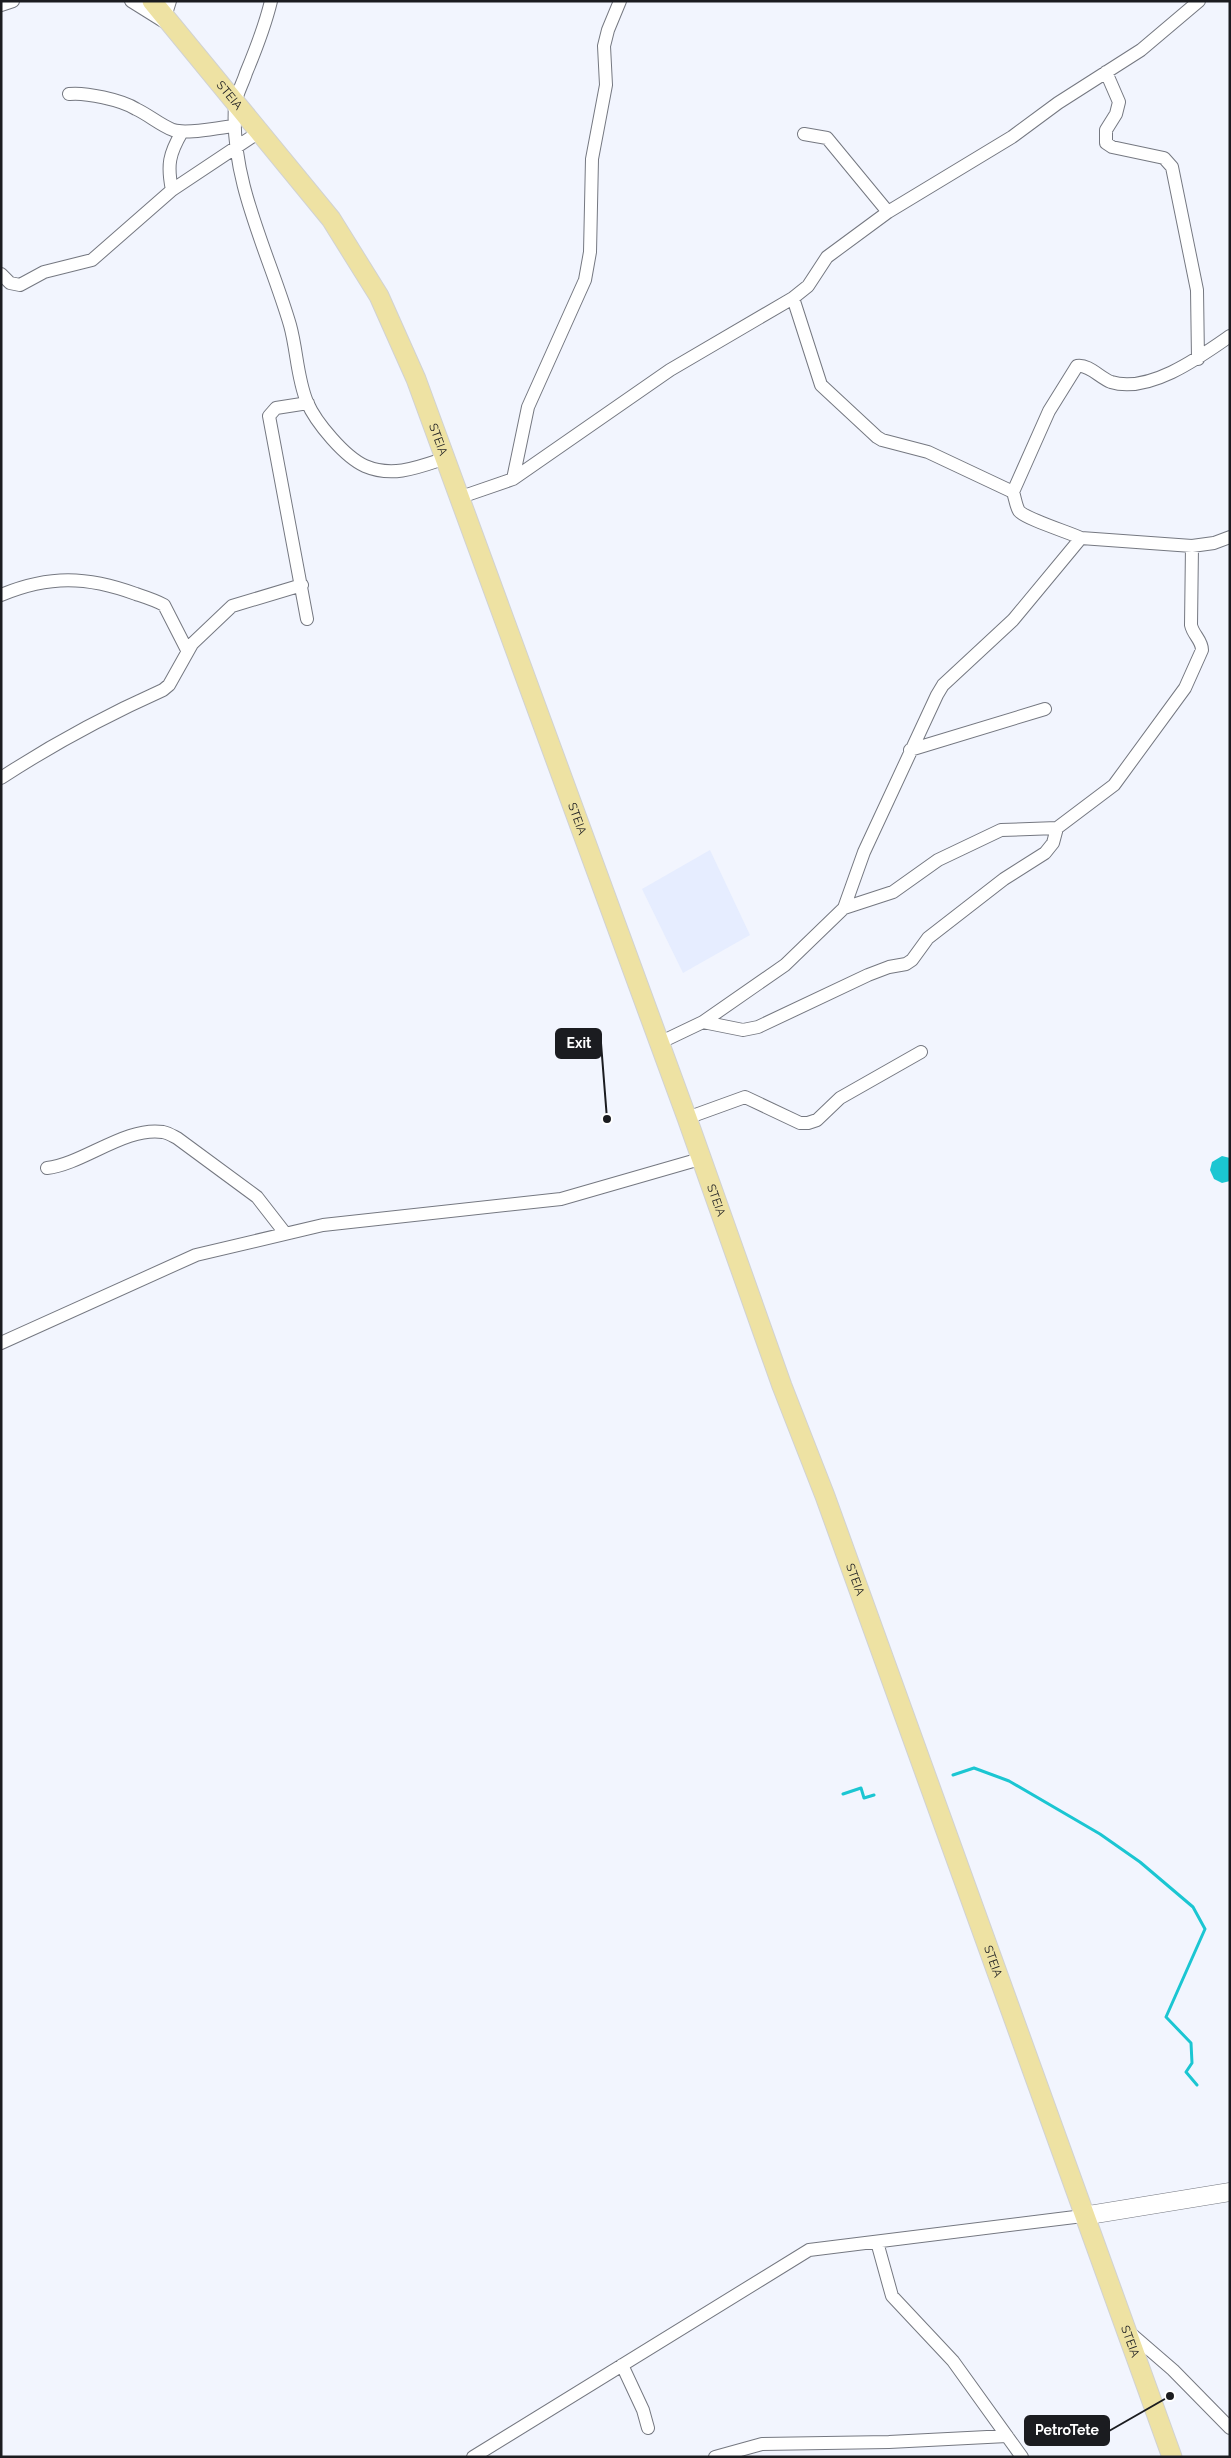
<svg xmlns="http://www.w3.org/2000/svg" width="1231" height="2458" font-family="Raleway,sans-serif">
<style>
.built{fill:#e6edff}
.water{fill:#1bc6d2}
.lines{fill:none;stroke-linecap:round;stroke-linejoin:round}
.stream{stroke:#1bc6d2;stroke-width:3}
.street-casing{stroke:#757881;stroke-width:14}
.secondary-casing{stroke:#757881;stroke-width:19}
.primary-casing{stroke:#d1d2d2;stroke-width:21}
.street{stroke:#fff;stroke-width:12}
.secondary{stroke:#fff;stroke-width:18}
.primary{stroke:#eee2a3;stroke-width:19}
.labels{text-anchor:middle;stroke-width:4;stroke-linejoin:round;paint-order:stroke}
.street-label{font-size:12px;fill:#1b1c20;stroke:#fff}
.leader{fill:none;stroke:#1b1c20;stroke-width:2}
.callout-dot{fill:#1b1c20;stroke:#fff;stroke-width:2}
.callout{fill:#1b1c20;stroke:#1b1c20;stroke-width:2}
.callout-label{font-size:14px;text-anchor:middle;font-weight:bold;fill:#fff}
</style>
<rect width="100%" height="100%" fill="#f2f5fe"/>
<path class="built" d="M710,850L750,935L683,973L642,889Z"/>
<path class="water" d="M1222,1156L1230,1158V1181L1222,1183L1214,1179L1210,1170L1212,1162Z"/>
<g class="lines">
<path class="stream" d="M953,1775L974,1768L1009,1781L1100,1834L1140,1862L1193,1907L1205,1929L1166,2017L1191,2043L1192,2063L1186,2072L1197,2085
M843,1794L861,1788L864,1798L874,1795"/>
<defs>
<path id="street" d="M131,1L163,21
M271,1C265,26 256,49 246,73C243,83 236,95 235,105C230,182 269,253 290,325C297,350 297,378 307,402C316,423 345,457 365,466C393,478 419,467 446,458
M1,5L13,1
M165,17L170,1
M1106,72L1119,102L1116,114L1106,130V143L1112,147L1164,158L1172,167L1197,290L1198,359
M69,94C85,92 122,100 136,109C149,115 160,125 173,130C188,135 219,127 235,126
M804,134L827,138L888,212
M172,190C167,165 169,154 182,132
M1,274L10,283L20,285L44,272L92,260L172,190L259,132
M793,298L821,385L877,437L882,440L928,452L1013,492C1015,498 1016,506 1019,511C1026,519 1068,532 1081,538
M513,479L528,407L585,280L590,252L592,159L606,85L604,46L608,30L620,1
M1013,492L1049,411L1077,366C1089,364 1100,378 1111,382C1149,394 1200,357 1230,336
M461,497L513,479L670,370L793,298L808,286L827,257L888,212L1012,137L1058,103L1141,50L1199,1
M1,595C49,575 87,576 136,594C145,597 155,600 164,605L187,650
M307,619L269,416L276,408L308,403
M910,750L1045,709
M1,778C53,744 107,715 163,690L169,685L192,644L232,606L302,585
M844,908L893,892L938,860L1001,830L1057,828
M703,1022L743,1030L758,1027L868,975L889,967L906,964L912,960L928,938L1004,879L1045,853L1053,843L1057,828L1114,785L1185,688L1202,650C1202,640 1193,635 1191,625L1192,546
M659,1043L703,1022L785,965L844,908L864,852L937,695L943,685L1013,620L1081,538L1192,546L1214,543L1230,537
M687,1118L745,1097L800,1123H808L817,1120L840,1098L921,1052
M47,1168C83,1164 126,1126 163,1132C168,1133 173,1136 177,1138L257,1197L285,1233
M1,1343L196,1255L323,1225L561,1199L700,1159
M877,2242L892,2296L953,2361L1022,2457
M1129,2332L1173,2370L1230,2428
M622,2365L643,2410L648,2428
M473,2457L809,2250L1083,2216
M715,2457L762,2444L889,2442L1007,2436"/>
<path id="secondary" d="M1083,2216L1230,2192"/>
<g id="primary">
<path id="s1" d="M152,1L331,219L379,296L416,379L687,1118L782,1386L825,1496L1172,2457"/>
</g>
</defs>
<use href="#street" class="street-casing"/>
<use href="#secondary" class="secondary-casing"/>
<use href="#primary" class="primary-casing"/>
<use href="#street" class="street"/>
<use href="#secondary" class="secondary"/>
<use href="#primary" class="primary"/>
</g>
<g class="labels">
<g class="street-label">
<text dy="4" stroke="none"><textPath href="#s1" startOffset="122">STEIA</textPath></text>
<text dy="4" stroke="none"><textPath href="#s1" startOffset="528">STEIA</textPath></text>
<text dy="4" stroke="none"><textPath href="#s1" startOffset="932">STEIA</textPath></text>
<text dy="4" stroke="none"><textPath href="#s1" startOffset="1338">STEIA</textPath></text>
<text dy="4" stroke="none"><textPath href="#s1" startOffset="1742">STEIA</textPath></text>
<text dy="4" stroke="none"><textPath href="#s1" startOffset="2148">STEIA</textPath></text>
<text dy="4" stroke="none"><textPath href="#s1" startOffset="2552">STEIA</textPath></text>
</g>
</g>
<path class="leader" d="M607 1119L601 1043M1170 2396L1109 2431"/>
<g class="callout-dot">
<circle cx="607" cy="1119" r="5"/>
<circle cx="1170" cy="2396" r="5"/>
</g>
<g class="callout">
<rect x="556" y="1029" width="45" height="29" rx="5"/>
<rect x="1025" y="2416" width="84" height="29" rx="5"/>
</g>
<g class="callout-label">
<text x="579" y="1048">Exit</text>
<text x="1067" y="2435">PetroTete</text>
</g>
<rect width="1231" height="2458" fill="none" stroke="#1b1c20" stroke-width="5"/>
</svg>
